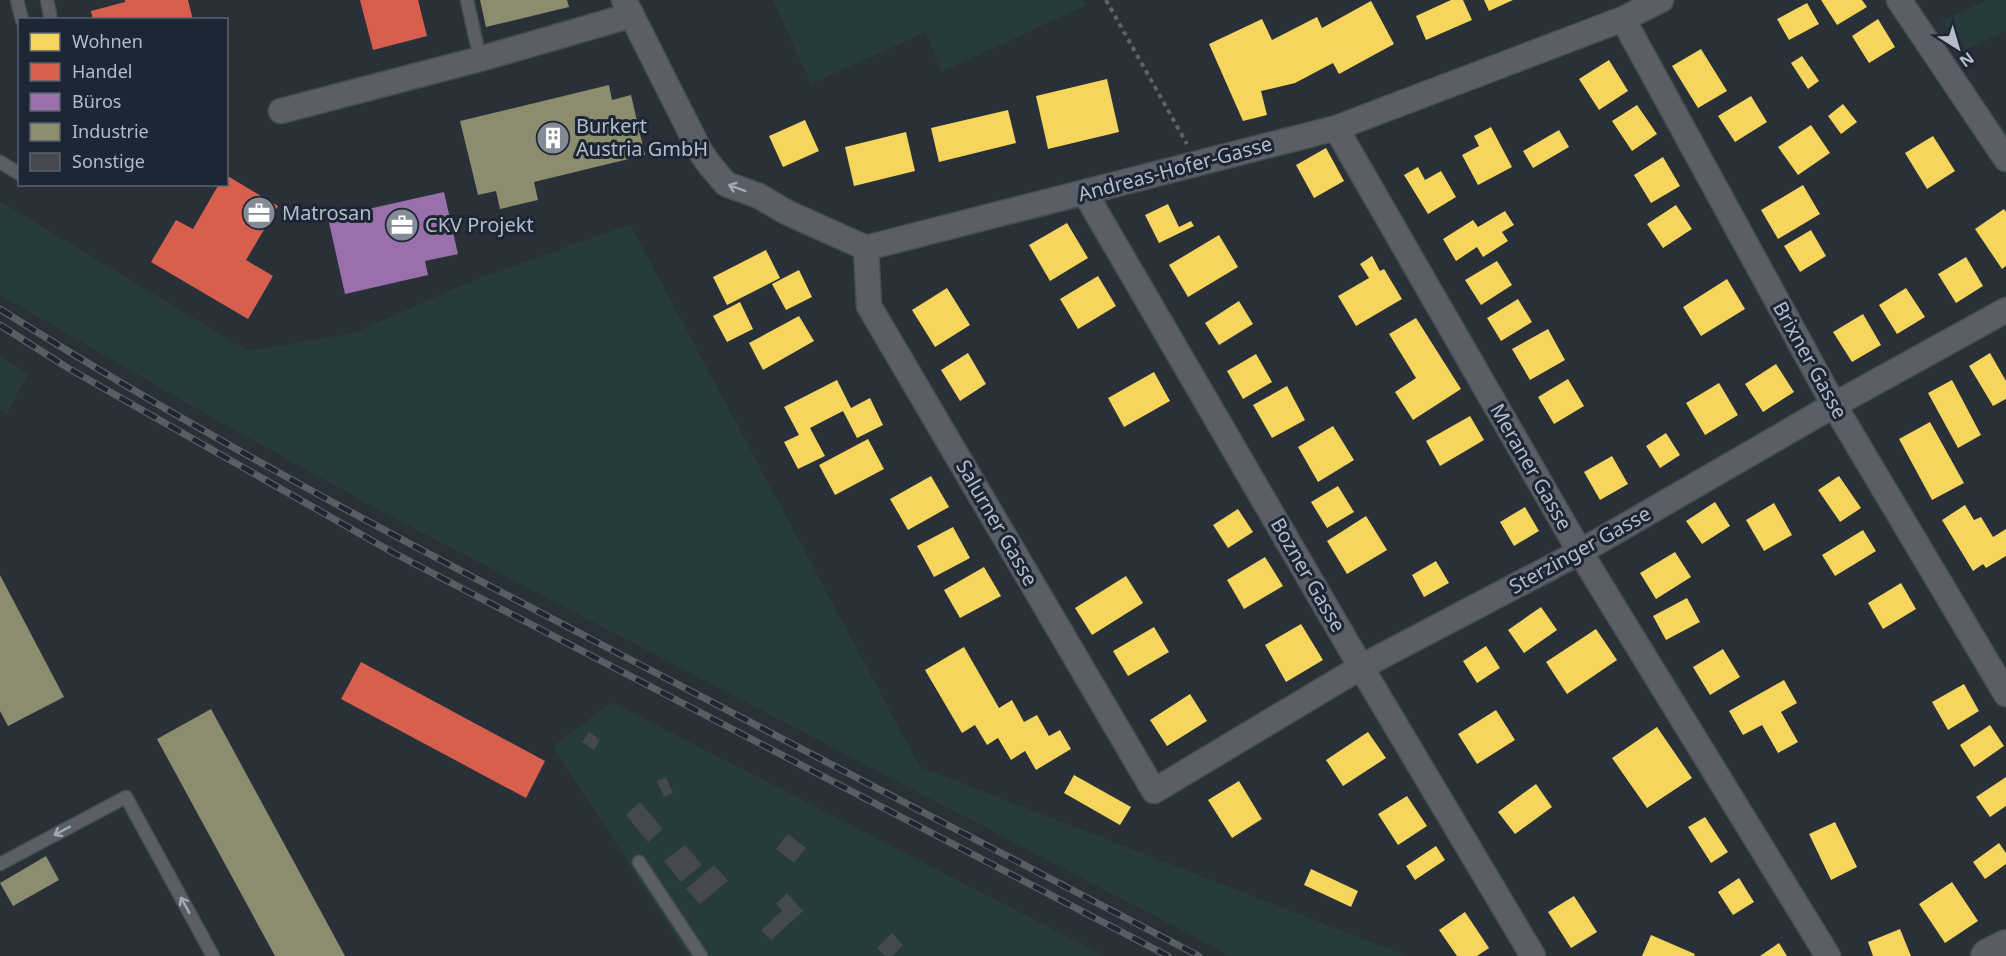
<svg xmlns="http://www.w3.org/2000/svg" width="2006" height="956" font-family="'Noto Sans',sans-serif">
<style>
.green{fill:#273a3e}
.homes{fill:#f6d55c}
.shops{fill:#d6604d}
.offices{fill:#9970ab}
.industry{fill:#8c8c6e}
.building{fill:#444950}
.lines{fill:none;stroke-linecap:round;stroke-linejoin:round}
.lane-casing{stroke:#484c53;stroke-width:15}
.street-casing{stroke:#484c53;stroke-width:27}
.secondary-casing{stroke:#484c53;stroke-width:36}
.path{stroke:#5d636a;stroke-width:4;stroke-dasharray:4.5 4.5;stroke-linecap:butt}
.lane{stroke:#5a5e66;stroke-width:12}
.street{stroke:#5a5e66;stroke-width:24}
.secondary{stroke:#595d64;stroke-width:33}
.rail-casing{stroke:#595d64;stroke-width:7}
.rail{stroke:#1d2633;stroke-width:4.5;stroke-dasharray:14;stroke-linecap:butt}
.oneway{stroke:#a2a9b5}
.labels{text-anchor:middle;stroke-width:6;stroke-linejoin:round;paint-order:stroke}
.poi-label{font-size:20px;fill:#b4bcc9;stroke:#1d2633;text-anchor:start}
.street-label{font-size:20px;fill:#b4bcc9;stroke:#1d2633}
</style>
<rect width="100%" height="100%" fill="#2a3038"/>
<path class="green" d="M773,0H1084L1087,5L941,72L926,32L811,84Z
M1987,0H2006V31L1966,49L1941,21Z
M0,201L248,351L354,333L467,283L630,224L920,767L1407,956H1231L377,509L204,413L0,295Z
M0,356L28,374L7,414L0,409Z
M612,702L1105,956H688L553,746Z"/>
<path class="homes" d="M1451,0H1463L1472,20L1426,40L1416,16Z
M1484,0H1513L1489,11Z
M1821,0H1862L1867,7L1837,25Z
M1371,1L1394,44L1339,74L1333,63L1295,83L1261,91L1267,115L1243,121L1209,44L1262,19L1272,40L1317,17L1322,28Z
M1807,3L1819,24L1789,40L1777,19Z
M1878,19L1895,47L1869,63L1852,36Z
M1701,49L1727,91L1698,108L1672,66Z
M1802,56L1819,81L1808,89L1791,63Z
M1609,60L1628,91L1599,110L1579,79Z
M1107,79L1119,132L1048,149L1036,96Z
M1751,96L1767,122L1735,142L1718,116Z
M1843,104L1857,122L1841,134L1828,116Z
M1637,105L1657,134L1632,151L1612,121Z
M1008,110L1016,143L939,162L931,128Z
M805,120L819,151L783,167L769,136Z
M1811,125L1830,153L1798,175L1778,147Z
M1491,127L1512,167L1478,185L1462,155L1479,146L1474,136Z
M1559,130L1569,147L1533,168L1523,151Z
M906,132L915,171L854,186L845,147Z
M1933,136L1955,171L1927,189L1905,153Z
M1326,148L1344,181L1314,198L1296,165Z
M1663,157L1680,186L1651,203L1634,175Z
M1418,167L1425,180L1441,171L1456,197L1428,214L1404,175Z
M1803,185L1820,214L1778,239L1761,210Z
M1168,204L1179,227L1191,221L1194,226L1159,243L1145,215Z
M1676,205L1692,229L1663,248L1647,224Z
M2004,209L2006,212V266L2002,269L1975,229Z
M1505,211L1514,225L1502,232L1508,241L1483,257L1477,247L1456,261L1443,239L1473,220L1478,227Z
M1067,223L1088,258L1050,281L1029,245Z
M1811,230L1826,256L1800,272L1784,246Z
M1219,235L1238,267L1188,297L1169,265Z
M766,250L780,278L727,305L713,277Z
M1372,256L1380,271L1384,269L1402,299L1356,326L1338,296L1369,278L1360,264Z
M1966,257L1983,286L1956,303L1938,274Z
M1497,261L1512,285L1481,305L1465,280Z
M799,270L812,297L786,310L772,284Z
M1098,276L1116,306L1078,329L1060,299Z
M1727,279L1745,309L1701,336L1683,307Z
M947,288L970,325L935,347L912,310Z
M1906,288L1925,317L1897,334L1879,305Z
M1518,299L1532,322L1501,341L1487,318Z
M1239,301L1253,324L1219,345L1205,323Z
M740,302L753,329L727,342L713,316Z
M1863,314L1881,345L1852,362L1833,332Z
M799,316L814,341L763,370L749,343Z
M1416,318L1461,389L1413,420L1395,392L1416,378L1389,334Z
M1548,329L1565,360L1530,380L1512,349Z
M968,353L986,384L960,401L941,370Z
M1990,353L2006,381V399L1993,406L1969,366Z
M1256,354L1272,382L1243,399L1227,371Z
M1776,364L1794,392L1763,412L1745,384Z
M1154,372L1170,401L1124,427L1108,398Z
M1568,379L1584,406L1554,424L1538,397Z
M837,380L851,408L870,398L883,425L857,438L843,411L810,428L825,456L798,469L784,442L799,435L784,407Z
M1952,380L1981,435L1958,448L1928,393Z
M1719,383L1738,415L1705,435L1686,403Z
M1287,386L1305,420L1272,438L1253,405Z
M1470,416L1484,440L1440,466L1426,441Z
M1930,422L1964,483L1932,500L1899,439Z
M1333,426L1354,460L1318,482L1298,447Z
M1666,433L1680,455L1660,468L1646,446Z
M868,439L884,469L835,495L819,465Z
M1612,456L1628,484L1600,500L1584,472Z
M931,476L949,507L908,530L890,499Z
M1839,476L1861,508L1840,522L1818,490Z
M1338,486L1354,512L1327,528L1311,502Z
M1715,502L1730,526L1702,544L1686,521Z
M1774,503L1792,535L1764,551L1746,520Z
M1965,505L1974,520L1981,517L1993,537L2006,529V556L1986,568L1983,564L1973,571L1942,520Z
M1525,507L1539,531L1514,546L1500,522Z
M1238,509L1253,532L1228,548L1213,525Z
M1366,516L1387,550L1347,574L1327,541Z
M953,527L970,558L934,577L917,546Z
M1863,530L1876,551L1835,576L1822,555Z
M1675,552L1691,577L1656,599L1640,573Z
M1265,557L1283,586L1244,609L1227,580Z
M1436,561L1449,583L1424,597L1412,575Z
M984,567L1001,596L960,618L944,590Z
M1126,576L1143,603L1092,635L1075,608Z
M1901,583L1916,609L1883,629L1868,603Z
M1687,598L1700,622L1666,640L1653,616Z
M1541,607L1557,630L1524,653L1508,630Z
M1301,624L1323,660L1286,682L1265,645Z
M1154,627L1169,652L1128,676L1113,651Z
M1596,629L1617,660L1567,694L1546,662Z
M1486,646L1500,668L1477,683L1463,661Z
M964,647L999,708L1012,700L1024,722L1037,715L1049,736L1060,730L1071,749L1036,770L1025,751L1011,760L998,738L987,745L975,725L962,733L925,670Z
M1723,649L1740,677L1710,695L1693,667Z
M1784,680L1797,703L1781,712L1798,742L1778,753L1762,725L1743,735L1729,711Z
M1964,684L1979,711L1948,730L1932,702Z
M1190,694L1207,721L1167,746L1150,720Z
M1496,710L1515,740L1477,764L1458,734Z
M1990,725L2004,746L1974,767L1960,745Z
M1657,727L1692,778L1647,808L1612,758Z
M1368,732L1386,758L1343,786L1326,760Z
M1074,775L1131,807L1120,825L1064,793Z
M2006,777V806L1990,817L1976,797Z
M1239,781L1262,819L1232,838L1208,800Z
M1536,784L1552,807L1515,834L1498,812Z
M1407,796L1427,826L1398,845L1378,814Z
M1705,817L1728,852L1711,863L1688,827Z
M1835,822L1857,867L1831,880L1809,834Z
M1999,843L2006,853V864L1985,879L1973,862Z
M1436,846L1445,860L1415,880L1406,866Z
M1311,869L1358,891L1351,907L1304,885Z
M1739,878L1754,902L1733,915L1718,892Z
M1952,882L1978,921L1945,943L1919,904Z
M1574,896L1597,932L1571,948L1548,912Z
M1465,912L1489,948L1477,956H1457L1439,930Z
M1900,929L1911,956H1873L1868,942Z
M1651,935L1695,954L1694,956H1642Z
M1779,943L1787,956H1760Z"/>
<path class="shops" d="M125,0H188L193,20H93L91,11L125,2Z
M360,0H418L427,36L373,50Z
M226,175L278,206L246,260L273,276L248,319L151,262L176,220L193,229L219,184H226Z
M361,662L545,761L526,798L341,699Z"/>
<path class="offices" d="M444,192L458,254L425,261L428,275L345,294L328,218Z"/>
<path class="industry" d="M480,0H567L569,7L486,27Z
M609,85L612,100L631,95L645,155L534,182L538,200L500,209L496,191L478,195L460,121Z
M0,575L64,697L8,726L0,711Z
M211,709L345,956H275L157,739Z
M46,856L59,880L13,906L0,883Z"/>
<path class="building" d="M589,732L600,740L594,750L582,742Z
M666,777L673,793L664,797L657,781Z
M640,802L663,829L648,842L626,815Z
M788,834L806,848L794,863L776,849Z
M685,845L702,865L681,882L664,861Z
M714,865L728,881L700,904L686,889Z
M787,893L803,911L771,940L761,930L782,911L776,904Z
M892,933L903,945L892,956H885L877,948Z"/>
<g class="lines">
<defs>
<path id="lane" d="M17,0L22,20
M47,0L51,20
M467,0L480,59
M0,162L20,174
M639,862L701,956
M0,864L126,797L213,956"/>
<path id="street" d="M624,0L700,151L709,164L726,184L759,196L786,212L866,248L1336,128L1623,19L1661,0
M1899,0L2006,159
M1623,19L1834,405L2006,694
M281,111L480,59L632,15
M1336,128L1580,552L1828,956
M1085,193L1361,667L1533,956
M866,248L869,306L1154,791L1361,667L1580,552L1834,405L2006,310"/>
<path id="secondary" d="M1988,956L2006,947"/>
</defs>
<use href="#lane" class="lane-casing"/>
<use href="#street" class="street-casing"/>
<use href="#secondary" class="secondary-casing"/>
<path class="path" d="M1106,0L1187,144"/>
<use href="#lane" class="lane"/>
<use href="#street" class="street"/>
<use href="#secondary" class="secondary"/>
<defs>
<path id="rail" d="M0,309C197,433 403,541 610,649C806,751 1002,854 1199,956
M0,325L68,368L392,552L1168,956"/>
</defs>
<use href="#rail" class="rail-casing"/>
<use href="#rail" class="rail"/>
</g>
<defs><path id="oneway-shaft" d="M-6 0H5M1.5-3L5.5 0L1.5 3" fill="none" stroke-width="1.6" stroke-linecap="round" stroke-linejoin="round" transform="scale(1.5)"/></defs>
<g class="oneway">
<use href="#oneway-shaft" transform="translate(737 188) rotate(-160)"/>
<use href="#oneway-shaft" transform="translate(62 831) rotate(152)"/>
<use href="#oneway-shaft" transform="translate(185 905) rotate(-119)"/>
</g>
<defs>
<symbol id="building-disc" viewBox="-11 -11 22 22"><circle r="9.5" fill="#848b96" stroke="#1d2633"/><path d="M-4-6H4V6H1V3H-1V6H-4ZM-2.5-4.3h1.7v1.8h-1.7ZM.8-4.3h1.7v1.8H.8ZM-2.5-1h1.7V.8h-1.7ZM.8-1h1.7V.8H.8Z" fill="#fff"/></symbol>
<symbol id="office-disc" viewBox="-11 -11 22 22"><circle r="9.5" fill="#848b96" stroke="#1d2633"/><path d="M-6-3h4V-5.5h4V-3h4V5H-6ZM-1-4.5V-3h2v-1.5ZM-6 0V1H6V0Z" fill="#fff"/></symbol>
</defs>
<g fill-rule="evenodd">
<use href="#building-disc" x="534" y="119" width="38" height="38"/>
<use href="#office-disc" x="240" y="194" width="38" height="38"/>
<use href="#office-disc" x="383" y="206" width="38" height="38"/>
</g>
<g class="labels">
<g class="poi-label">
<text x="576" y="133">Burkert<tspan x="576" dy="23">Austria GmbH</tspan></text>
<text x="282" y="220">Matrosan</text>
<text x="425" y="232">CKV Projekt</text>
</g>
<g class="street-label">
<text transform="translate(1175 169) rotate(-15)" y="7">Andreas-Hofer-Gasse</text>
<text transform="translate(1810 360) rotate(61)" y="7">Brixner Gasse</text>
<text transform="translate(1531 467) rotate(60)" y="7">Meraner Gasse</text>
<text transform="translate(997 523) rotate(60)" y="7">Salurner Gasse</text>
<text transform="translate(1580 550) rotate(-29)" y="7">Sterzinger Gasse</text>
<text transform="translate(1308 575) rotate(60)" y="7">Bozner Gasse</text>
</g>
</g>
<rect x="18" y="18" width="210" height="168" fill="#1d2633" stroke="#59626f" stroke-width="1.5"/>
<rect x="30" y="33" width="30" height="18" fill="#f6d55c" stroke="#59626f" stroke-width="1.5"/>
<text x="72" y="48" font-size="18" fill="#b4bcc9">Wohnen</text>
<rect x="30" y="63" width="30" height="18" fill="#d6604d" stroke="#59626f" stroke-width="1.5"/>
<text x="72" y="78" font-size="18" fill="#b4bcc9">Handel</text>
<rect x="30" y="93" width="30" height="18" fill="#9970ab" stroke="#59626f" stroke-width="1.5"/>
<text x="72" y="108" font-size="18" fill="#b4bcc9">Büros</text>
<rect x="30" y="123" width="30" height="18" fill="#8c8c6e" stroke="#59626f" stroke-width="1.5"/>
<text x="72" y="138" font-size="18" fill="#b4bcc9">Industrie</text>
<rect x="30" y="153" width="30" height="18" fill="#444950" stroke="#59626f" stroke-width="1.5"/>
<text x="72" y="168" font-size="18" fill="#b4bcc9">Sonstige</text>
<g transform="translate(1958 48) rotate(143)" stroke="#1d2633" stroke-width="4.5" paint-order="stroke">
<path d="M0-4.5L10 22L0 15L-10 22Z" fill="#b4bcc9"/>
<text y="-9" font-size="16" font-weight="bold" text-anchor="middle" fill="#b4bcc9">N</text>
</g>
</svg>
